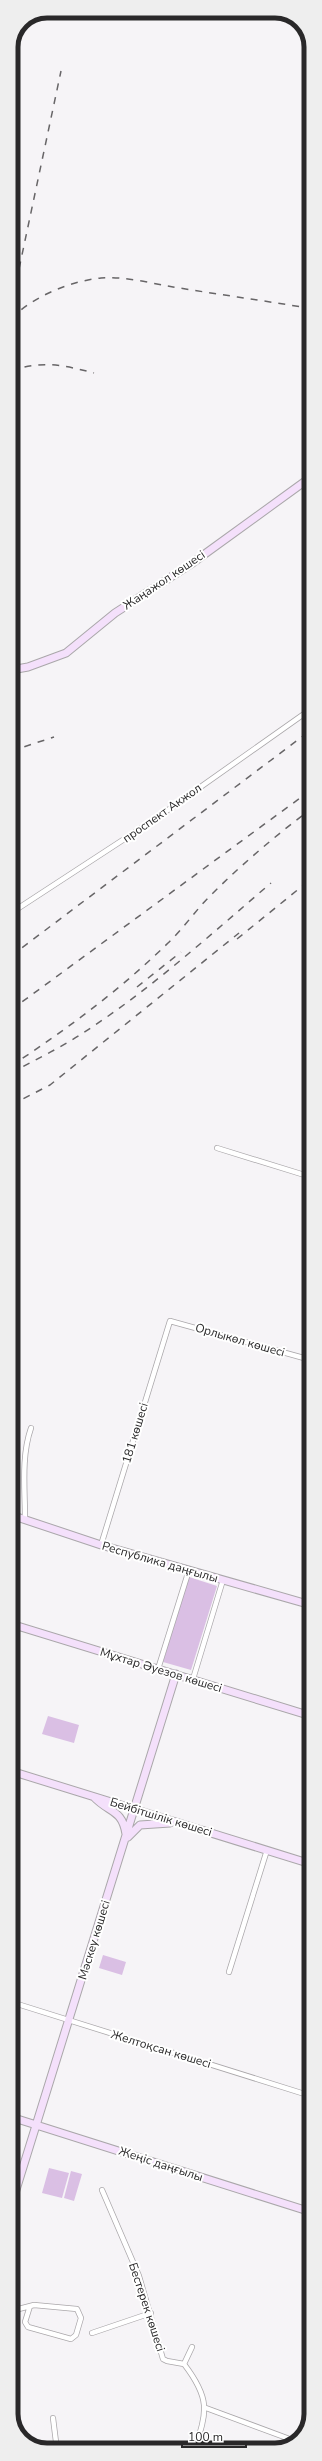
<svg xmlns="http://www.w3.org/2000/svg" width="322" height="2461" font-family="'Nunito Sans',sans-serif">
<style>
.green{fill:#dabfe4}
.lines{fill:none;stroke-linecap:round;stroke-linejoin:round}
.street-casing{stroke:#aaa7aa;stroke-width:6}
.secondary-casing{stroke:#aaa7aa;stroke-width:9}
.street{stroke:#fff;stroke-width:4.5}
.secondary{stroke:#f4e0fb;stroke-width:7}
.rail{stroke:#676567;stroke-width:1.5;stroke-dasharray:7 7;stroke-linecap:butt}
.labels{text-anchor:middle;stroke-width:4;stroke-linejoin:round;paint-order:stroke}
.street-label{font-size:12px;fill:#292829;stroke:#fff}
.rim{fill:none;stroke:#292829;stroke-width:5}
</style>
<rect width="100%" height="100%" fill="#f6f4f7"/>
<path class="green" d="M189,1577L217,1586L191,1670L163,1662Z
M48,1716L79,1725L74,1743L42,1734Z
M103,1955L126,1962L122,1975L99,1968Z
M49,2168L69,2173L62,2198L42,2193Z
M71,2171L82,2174L74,2201L64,2198Z"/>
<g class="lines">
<defs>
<path id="street" d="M11,913L158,817L311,709
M217,1148L311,1177
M25,1520C25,1489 21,1457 31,1428
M101,1545L170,1321L311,1360
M311,1639L307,1653L311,1654
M158,1669L189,1570
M193,1679L223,1580
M229,1972L267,1850
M11,2002L311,2096
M102,2190L139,2276L163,2359L167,2361L184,2364C210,2398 208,2411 194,2450
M11,2311L34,2305L77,2309L81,2318L76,2335L71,2339L28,2327L25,2322L30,2306
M92,2333L151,2313
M184,2364L192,2347
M206,2408L295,2441
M53,2418L57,2450"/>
<path id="secondary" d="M11,670L28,667L66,653L115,613L191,564L311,477
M11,1515L101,1545L311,1605
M11,1624L311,1716
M11,1771L311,1864
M94,1797C109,1813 122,1809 126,1834
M128,1837L140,1825L170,1823
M11,2117L311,2212
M11,2206L176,1674"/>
</defs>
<use href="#street" class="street-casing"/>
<use href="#secondary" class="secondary-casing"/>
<use href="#street" class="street"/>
<use href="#secondary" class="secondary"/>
<path class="rail" d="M11,295L16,283L61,71
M11,319C32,297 70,281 101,278C124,276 150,283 173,287C216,294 259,300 302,307
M11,371C42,360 63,365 94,373
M11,751L54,737
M237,939L311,879
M11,956L311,730
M137,987L181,952
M11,1010L311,790
M11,1066C67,1029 120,990 168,943C183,929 195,911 210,896C242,864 275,836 311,809
M11,1073C35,1060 60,1048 83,1033C150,990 210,935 271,883
M11,1105L50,1085L239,933"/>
</g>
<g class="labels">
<g class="street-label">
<text transform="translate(164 580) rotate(-34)" y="4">Жаңажол көшесі</text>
<text transform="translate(162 813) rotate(-35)" y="4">проспект Акжол</text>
<text transform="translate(240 1340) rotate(16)" y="4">Орлыкөл көшесі</text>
<text transform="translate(135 1433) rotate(-73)" y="4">181 көшесі</text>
<text transform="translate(160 1562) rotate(16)" y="4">Республика даңғылы</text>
<text transform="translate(161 1670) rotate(17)" y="4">Мұхтар Әуезов көшесі</text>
<text transform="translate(161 1817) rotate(17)" y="4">Бейбітшілік көшесі</text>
<text transform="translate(94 1940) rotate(-73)" y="4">Мәскеу көшесі</text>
<text transform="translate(161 2049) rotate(17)" y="4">Желтоқсан көшесі</text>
<text transform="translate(161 2164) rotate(18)" y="4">Жеңіс даңғылы</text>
<text transform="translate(147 2307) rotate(72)" y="4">Бестерек көшесі</text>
</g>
</g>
<path d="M0 0H322V2461H0ZM47 18H275A29 29 0 0 1 304 47V2414A29 29 0 0 1 275 2443H47A29 29 0 0 1 18 2414V47A29 29 0 0 1 47 18Z" fill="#eee" fill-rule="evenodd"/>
<path class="rim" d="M47 18H275A29 29 0 0 1 304 47V2414A29 29 0 0 1 275 2443H47A29 29 0 0 1 18 2414V47A29 29 0 0 1 47 18Z"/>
<path d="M182 2441v6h64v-6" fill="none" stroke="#292829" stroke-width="2"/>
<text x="188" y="2441" font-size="12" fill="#292829" stroke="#ffffff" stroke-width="3" paint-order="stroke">100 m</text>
</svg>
